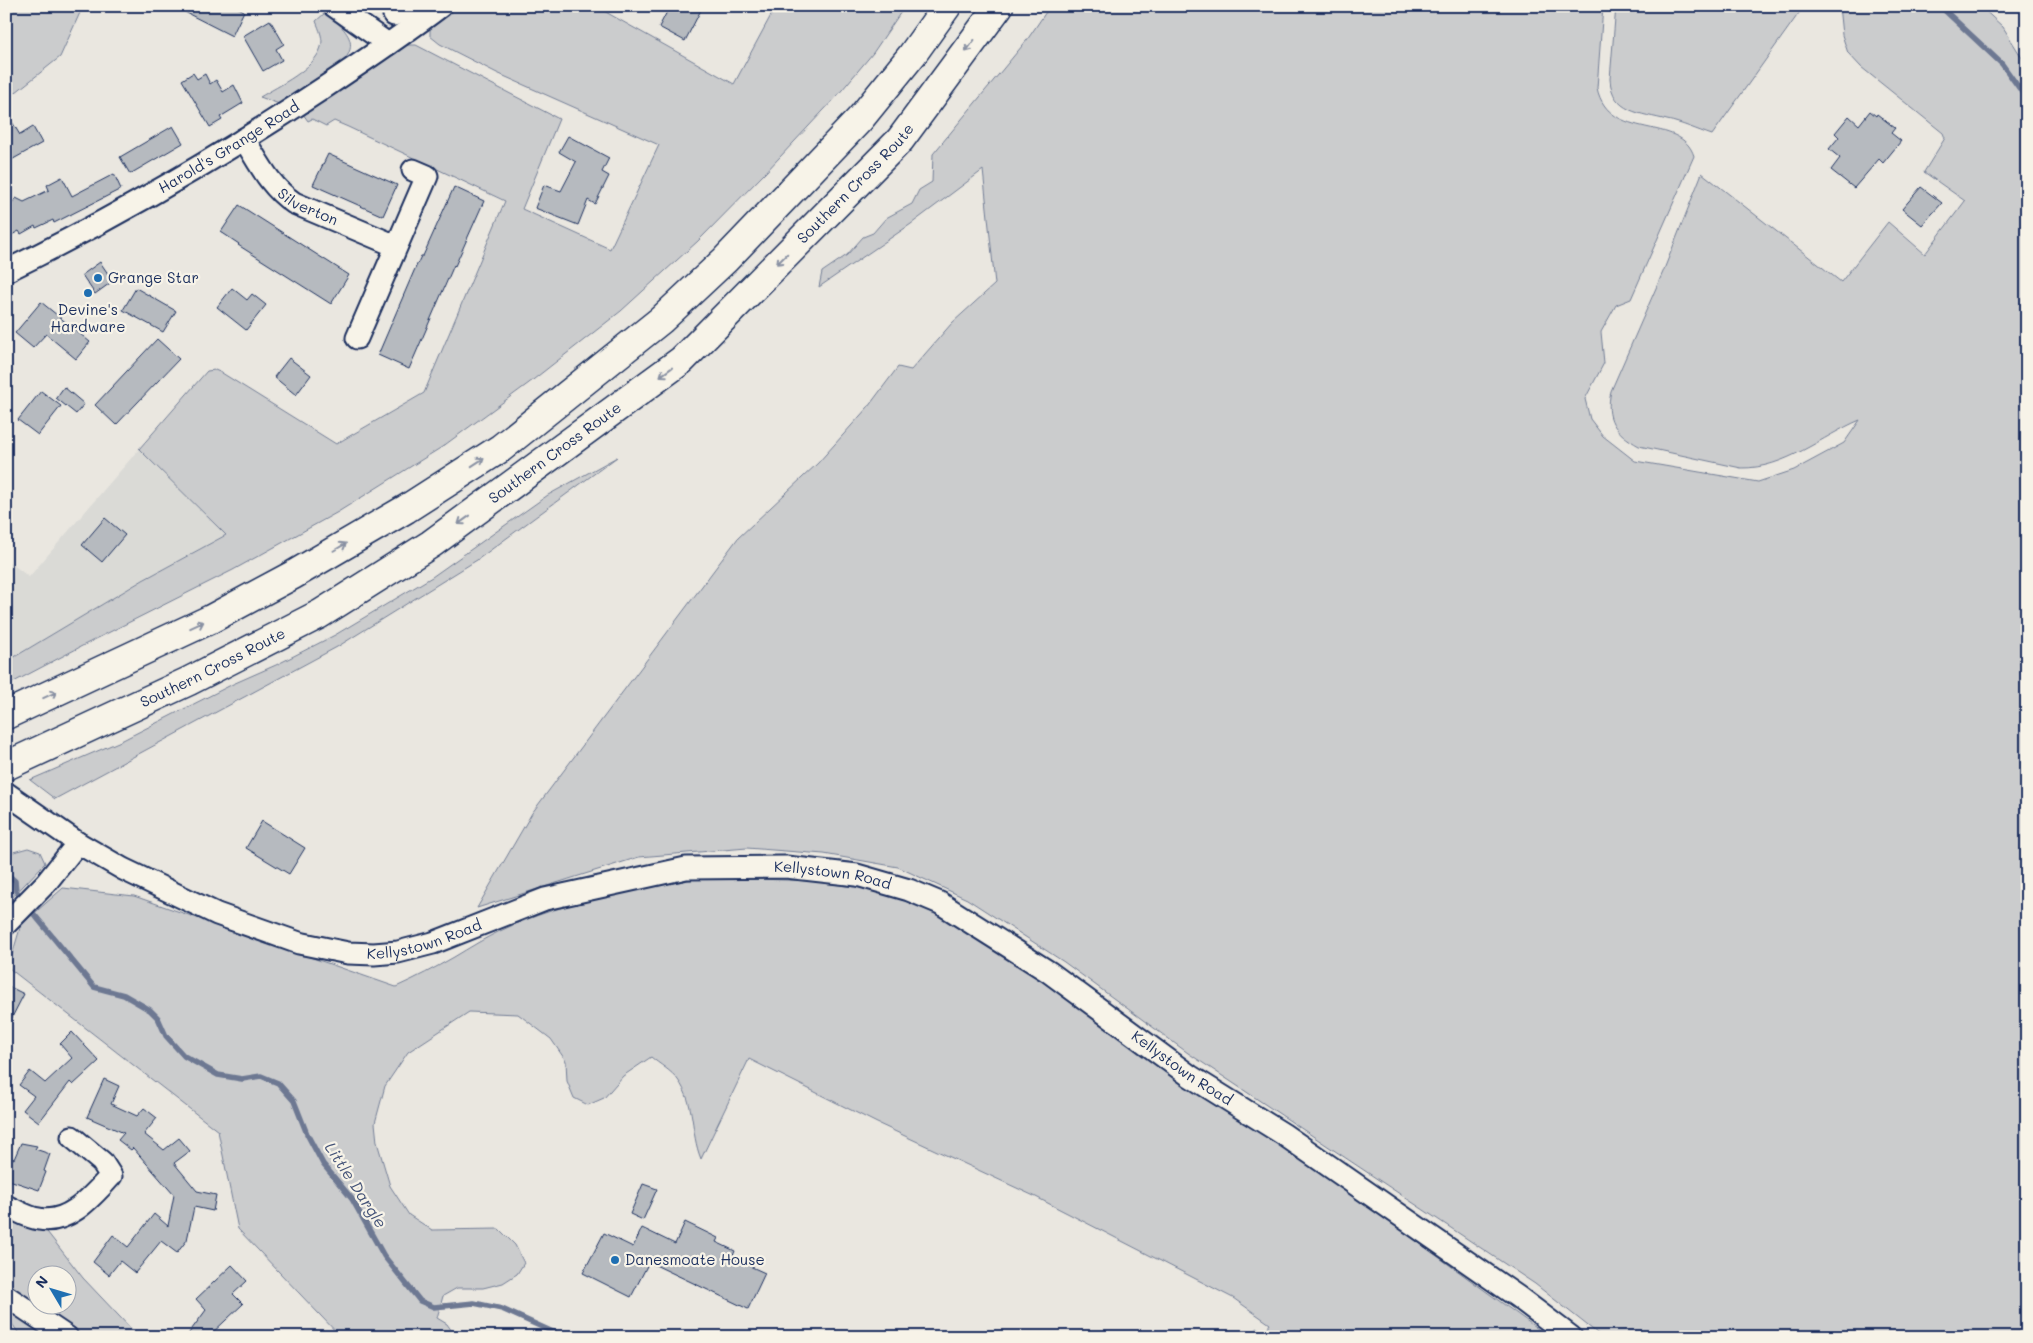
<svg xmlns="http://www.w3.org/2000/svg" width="2033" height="1343" font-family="Mali,sans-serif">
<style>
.built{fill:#dadad6}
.green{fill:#cbcccd;stroke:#737e96;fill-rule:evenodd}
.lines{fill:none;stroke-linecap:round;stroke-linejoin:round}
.stream{stroke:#6d7892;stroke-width:5.5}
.building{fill:#b6babf;stroke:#1b2f5e}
.minor-casing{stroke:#1b2f5e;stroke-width:25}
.highway-casing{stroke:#1b2f5e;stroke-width:31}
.minor{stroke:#f7f3e8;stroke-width:21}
.highway{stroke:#f7f3e8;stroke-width:28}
.oneway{stroke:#8991a3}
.poi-dot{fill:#1f6fb2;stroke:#f7f3e8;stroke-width:2}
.labels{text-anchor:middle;stroke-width:4.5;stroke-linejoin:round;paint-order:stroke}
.street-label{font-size:15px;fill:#1b2f5e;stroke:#f7f3e8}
.poi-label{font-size:15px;fill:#1b2f5e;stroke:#f7f3e8;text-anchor:start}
.water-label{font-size:16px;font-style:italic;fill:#445378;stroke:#f7f3e8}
</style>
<rect width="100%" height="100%" fill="#eae7e0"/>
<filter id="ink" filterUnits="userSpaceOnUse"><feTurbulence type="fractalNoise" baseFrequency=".02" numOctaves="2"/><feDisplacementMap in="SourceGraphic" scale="10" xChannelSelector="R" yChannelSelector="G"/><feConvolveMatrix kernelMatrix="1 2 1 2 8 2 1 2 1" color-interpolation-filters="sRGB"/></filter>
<g filter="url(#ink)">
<path class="built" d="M139,449L226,535L143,580L6,662V563L8,561L29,577Z"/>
<path class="green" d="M6,6H83L60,57L6,100Z
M454,6H595L734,84L776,6H905L873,53L837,96L765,173L698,241L621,311L529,383L442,447L338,512L233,570L84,645L6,686V662L143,580L226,535L139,449L207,371L215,370L222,373L336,444L424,393L505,201L348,127L334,121L326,126L312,119L308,121L303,114L398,48L406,45H416L559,119L522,209L610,249L659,145L497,73L440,44L430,36V26Z
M1050,6H1603L1597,88C1609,143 1681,114 1694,156L1631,299L1616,305L1601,332L1604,363L1585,399L1590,419L1603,436L1635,461L1758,482L1794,470L1844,443L1860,420C1822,436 1785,469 1741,468L1639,446C1614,432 1605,419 1611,391L1663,272L1702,173L1841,282L1888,222L1925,254L1965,201L1924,172L1945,138L1943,133L1861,67L1848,53L1842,35L1839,6H1980L2003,27L2027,66V1337H1602L1535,1284L1188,1053L1064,962L967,899L898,867L824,854L747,848L639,857L477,908L532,813L738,538L818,463L868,407L898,367L911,370L952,323L995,284L983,170L911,224L819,287L822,272L847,255L863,237L873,233L886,218L912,204L919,190L932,182L933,154L1027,40Z
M1616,6H1804L1712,135C1697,130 1682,123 1667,120C1641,113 1612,113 1610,79Z
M325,13C363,40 356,56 321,79C308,88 295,96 282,105L260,97C278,86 315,69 321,47C324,39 319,29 316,21Z
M617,457L477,560L337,647L55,799L30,780L123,740L233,684L276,665L335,635L432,577L548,495Z
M28,848L40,852L45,863L6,904V854Z
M707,877L811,881L868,889L924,907L995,948L1061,992L1408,1235L1549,1337H1245L1258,1328L1264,1333L1270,1324L1233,1298L1034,1196L877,1123L749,1059L701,1159C690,1132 696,1105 678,1080C672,1071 659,1064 651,1057L623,1076L604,1098L588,1105L574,1098L567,1081L566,1061L551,1039L518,1014L469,1012L408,1052L385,1086L375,1123L377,1142L390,1186L409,1215L432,1230L499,1229L515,1245L524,1263L517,1274L503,1283L483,1288H457L443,1296L437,1318L447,1324L456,1337H341L238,1229L218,1131L10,969L7,961L12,955L21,925L63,888L134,896L396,987C416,978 435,968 454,957C469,948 485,938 500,931C565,900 638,889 707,877Z
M6,1217L44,1228L83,1278L136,1334L128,1337H21L11,1322L6,1319ZM38,1276H68V1306H38Z"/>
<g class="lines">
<path class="stream" d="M1940,6L2002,64L2027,99
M6,873L15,881L16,891L23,899
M28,907L94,987L124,995L150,1010L158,1018L166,1036L184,1056L218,1075L242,1079L261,1076L278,1083L294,1101L307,1134L323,1164L352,1199L384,1256L420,1301L434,1307L474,1303L502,1309L564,1337"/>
</g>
<path class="building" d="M173,6H235L244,11L232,36Z
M670,6H703L685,41L659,27Z
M270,20L284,44L276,49L282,60L263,71L243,36Z
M193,73L197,79L205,74L210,84L216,80L223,92L234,85L243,103L220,117L222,120L210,127L182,80Z
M1870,111L1876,116L1877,114L1895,128L1891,133L1901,141L1883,163L1879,159L1854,188L1831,170L1840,158L1829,149L1839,137L1835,133L1849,116L1859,125Z
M6,112L20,135L33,127L42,143L6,163Z
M173,126L183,143L130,174L120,157Z
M568,136L609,158L602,172L609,176L595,204L588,200L578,225L535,208L544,185L561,191L576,162L559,152Z
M328,154L397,185L383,216L313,185Z
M114,174L121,189L54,223L53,220L36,228L35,226L21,234L19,231L6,238V210L16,198L24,202L49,190L47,185L62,177L72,196Z
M454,187L484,201L455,266L454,265L409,369L378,355L414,271L421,256H423Z
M1921,187L1942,203L1922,225L1902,209Z
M239,205L349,275L331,304L238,245L239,244L221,232Z
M100,262L113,281L95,294L82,275Z
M136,288L176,311L163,332L123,310Z
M232,288L247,300L252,294L266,305L246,330L217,307Z
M41,302L90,342L76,359L46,334L33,348L15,333Z
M157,339L179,359L116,425L95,405Z
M289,358L311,375L296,395L274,377Z
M64,387L84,404L76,414L56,398Z
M41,391L61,406L38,435L18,420Z
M105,518L125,535L102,562L82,545Z
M262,821L305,848L289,874L246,848Z
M6,985L24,994L6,1029Z
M72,1032L99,1061L73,1085L70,1082L39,1122L23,1110L34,1096L19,1085L30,1071L45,1083L72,1058L60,1044Z
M104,1079L119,1086L111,1104L137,1116L144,1108L157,1118L144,1134L164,1150L179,1138L190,1151L174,1163L197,1191L216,1195L213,1211L194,1207L187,1240L177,1253L161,1241L135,1273L120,1261L109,1275L93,1262L113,1235L128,1247L154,1214L168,1226L174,1195L133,1148L131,1150L118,1140L124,1133L87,1117Z
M21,1143L37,1146L35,1149L50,1154L44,1171L46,1172L39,1190L6,1179V1156L14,1159Z
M643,1184L657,1189L643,1220L630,1214Z
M685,1222L718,1238L716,1242L735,1251L732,1258L765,1273L748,1309L649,1262L631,1297L583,1273L604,1233L633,1247L642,1228L675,1244Z
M232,1265L247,1281L233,1294L243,1304L208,1337H186L206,1310L196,1299Z"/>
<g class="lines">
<defs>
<g id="minor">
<path d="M334,6L388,44"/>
<path d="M394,15L414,6"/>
<path id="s1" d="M244,139C259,163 270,187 294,203L396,246"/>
<path id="s2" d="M6,271C117,217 223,155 325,87C364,61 403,35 441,6"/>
<path d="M357,338L427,176L413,170"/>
<path id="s3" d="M6,793L78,843L123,869L217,914L299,943L348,953L374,954L398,952L433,943L545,899L686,868L786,867L857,875L909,890L940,903L1049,972L1190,1076L1283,1134L1518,1297L1571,1337"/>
<path d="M6,924L46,883L78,843"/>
<path d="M6,1206C16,1210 28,1218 39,1219C69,1225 93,1195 111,1176L102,1162L72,1137"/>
<path d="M6,1296L67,1337"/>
</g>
<g id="highway">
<path d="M6,715L211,619L293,575L406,509L501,448L661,320L725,260L860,119L912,55L947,6"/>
<path id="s4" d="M6,766L189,681L320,614L431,544L682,360L900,140L999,6"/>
</g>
</defs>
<use href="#minor" class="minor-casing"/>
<use href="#highway" class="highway-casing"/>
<use href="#minor" class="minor"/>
<use href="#highway" class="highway"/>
</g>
<defs><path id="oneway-shaft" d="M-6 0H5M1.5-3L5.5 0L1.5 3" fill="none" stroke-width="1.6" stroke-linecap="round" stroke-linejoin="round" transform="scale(1.25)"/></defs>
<g class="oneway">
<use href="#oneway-shaft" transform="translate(970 46) rotate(126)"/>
<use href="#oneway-shaft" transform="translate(782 259) rotate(135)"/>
<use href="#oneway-shaft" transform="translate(666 372) rotate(144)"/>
<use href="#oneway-shaft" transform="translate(478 462) rotate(-33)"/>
<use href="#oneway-shaft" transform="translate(464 520) rotate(144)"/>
<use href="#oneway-shaft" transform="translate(340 547) rotate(-30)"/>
<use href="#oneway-shaft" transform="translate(197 625) rotate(-25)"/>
<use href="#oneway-shaft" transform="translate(50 695) rotate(-25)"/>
</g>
</g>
<g class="poi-dot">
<circle cx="98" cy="278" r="5"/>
<circle cx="88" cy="293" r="5"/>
<circle cx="615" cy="1260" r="5"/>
</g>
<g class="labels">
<g class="street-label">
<text dy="5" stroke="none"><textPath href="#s2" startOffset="255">Harold's Grange Road</textPath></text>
<text dy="5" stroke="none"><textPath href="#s4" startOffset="1039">Southern Cross Route</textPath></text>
<text dy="5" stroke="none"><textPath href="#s1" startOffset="96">Silverton</textPath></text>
<text dy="5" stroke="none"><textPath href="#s4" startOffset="634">Southern Cross Route</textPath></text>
<text dy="5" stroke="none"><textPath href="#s4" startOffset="229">Southern Cross Route</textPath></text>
<text dy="5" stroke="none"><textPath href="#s3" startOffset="879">Kellystown Road</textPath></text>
<text dy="5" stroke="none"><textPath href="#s3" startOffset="459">Kellystown Road</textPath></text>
<text dy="5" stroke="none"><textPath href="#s3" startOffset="1284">Kellystown Road</textPath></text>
</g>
<g class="poi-label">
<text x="108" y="283">Grange Star</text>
<text x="88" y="315" text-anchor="middle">Devine's<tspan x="88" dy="17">Hardware</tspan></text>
<text x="625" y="1265">Danesmoate House</text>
</g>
<g class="water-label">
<text transform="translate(356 1185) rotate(57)" y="6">Little Dargle</text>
</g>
</g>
<rect width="2033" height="1343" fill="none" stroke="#f7f3e8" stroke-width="25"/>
<rect x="12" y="12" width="2008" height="1318" fill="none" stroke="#1b2f5e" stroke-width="2" filter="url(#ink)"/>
<g transform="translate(52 1290) rotate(308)"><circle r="24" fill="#f7f3e8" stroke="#9fa5b1"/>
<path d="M0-4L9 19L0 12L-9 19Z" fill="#1f6fb2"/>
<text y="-8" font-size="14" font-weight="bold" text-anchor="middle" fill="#1b2f5e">N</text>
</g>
</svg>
